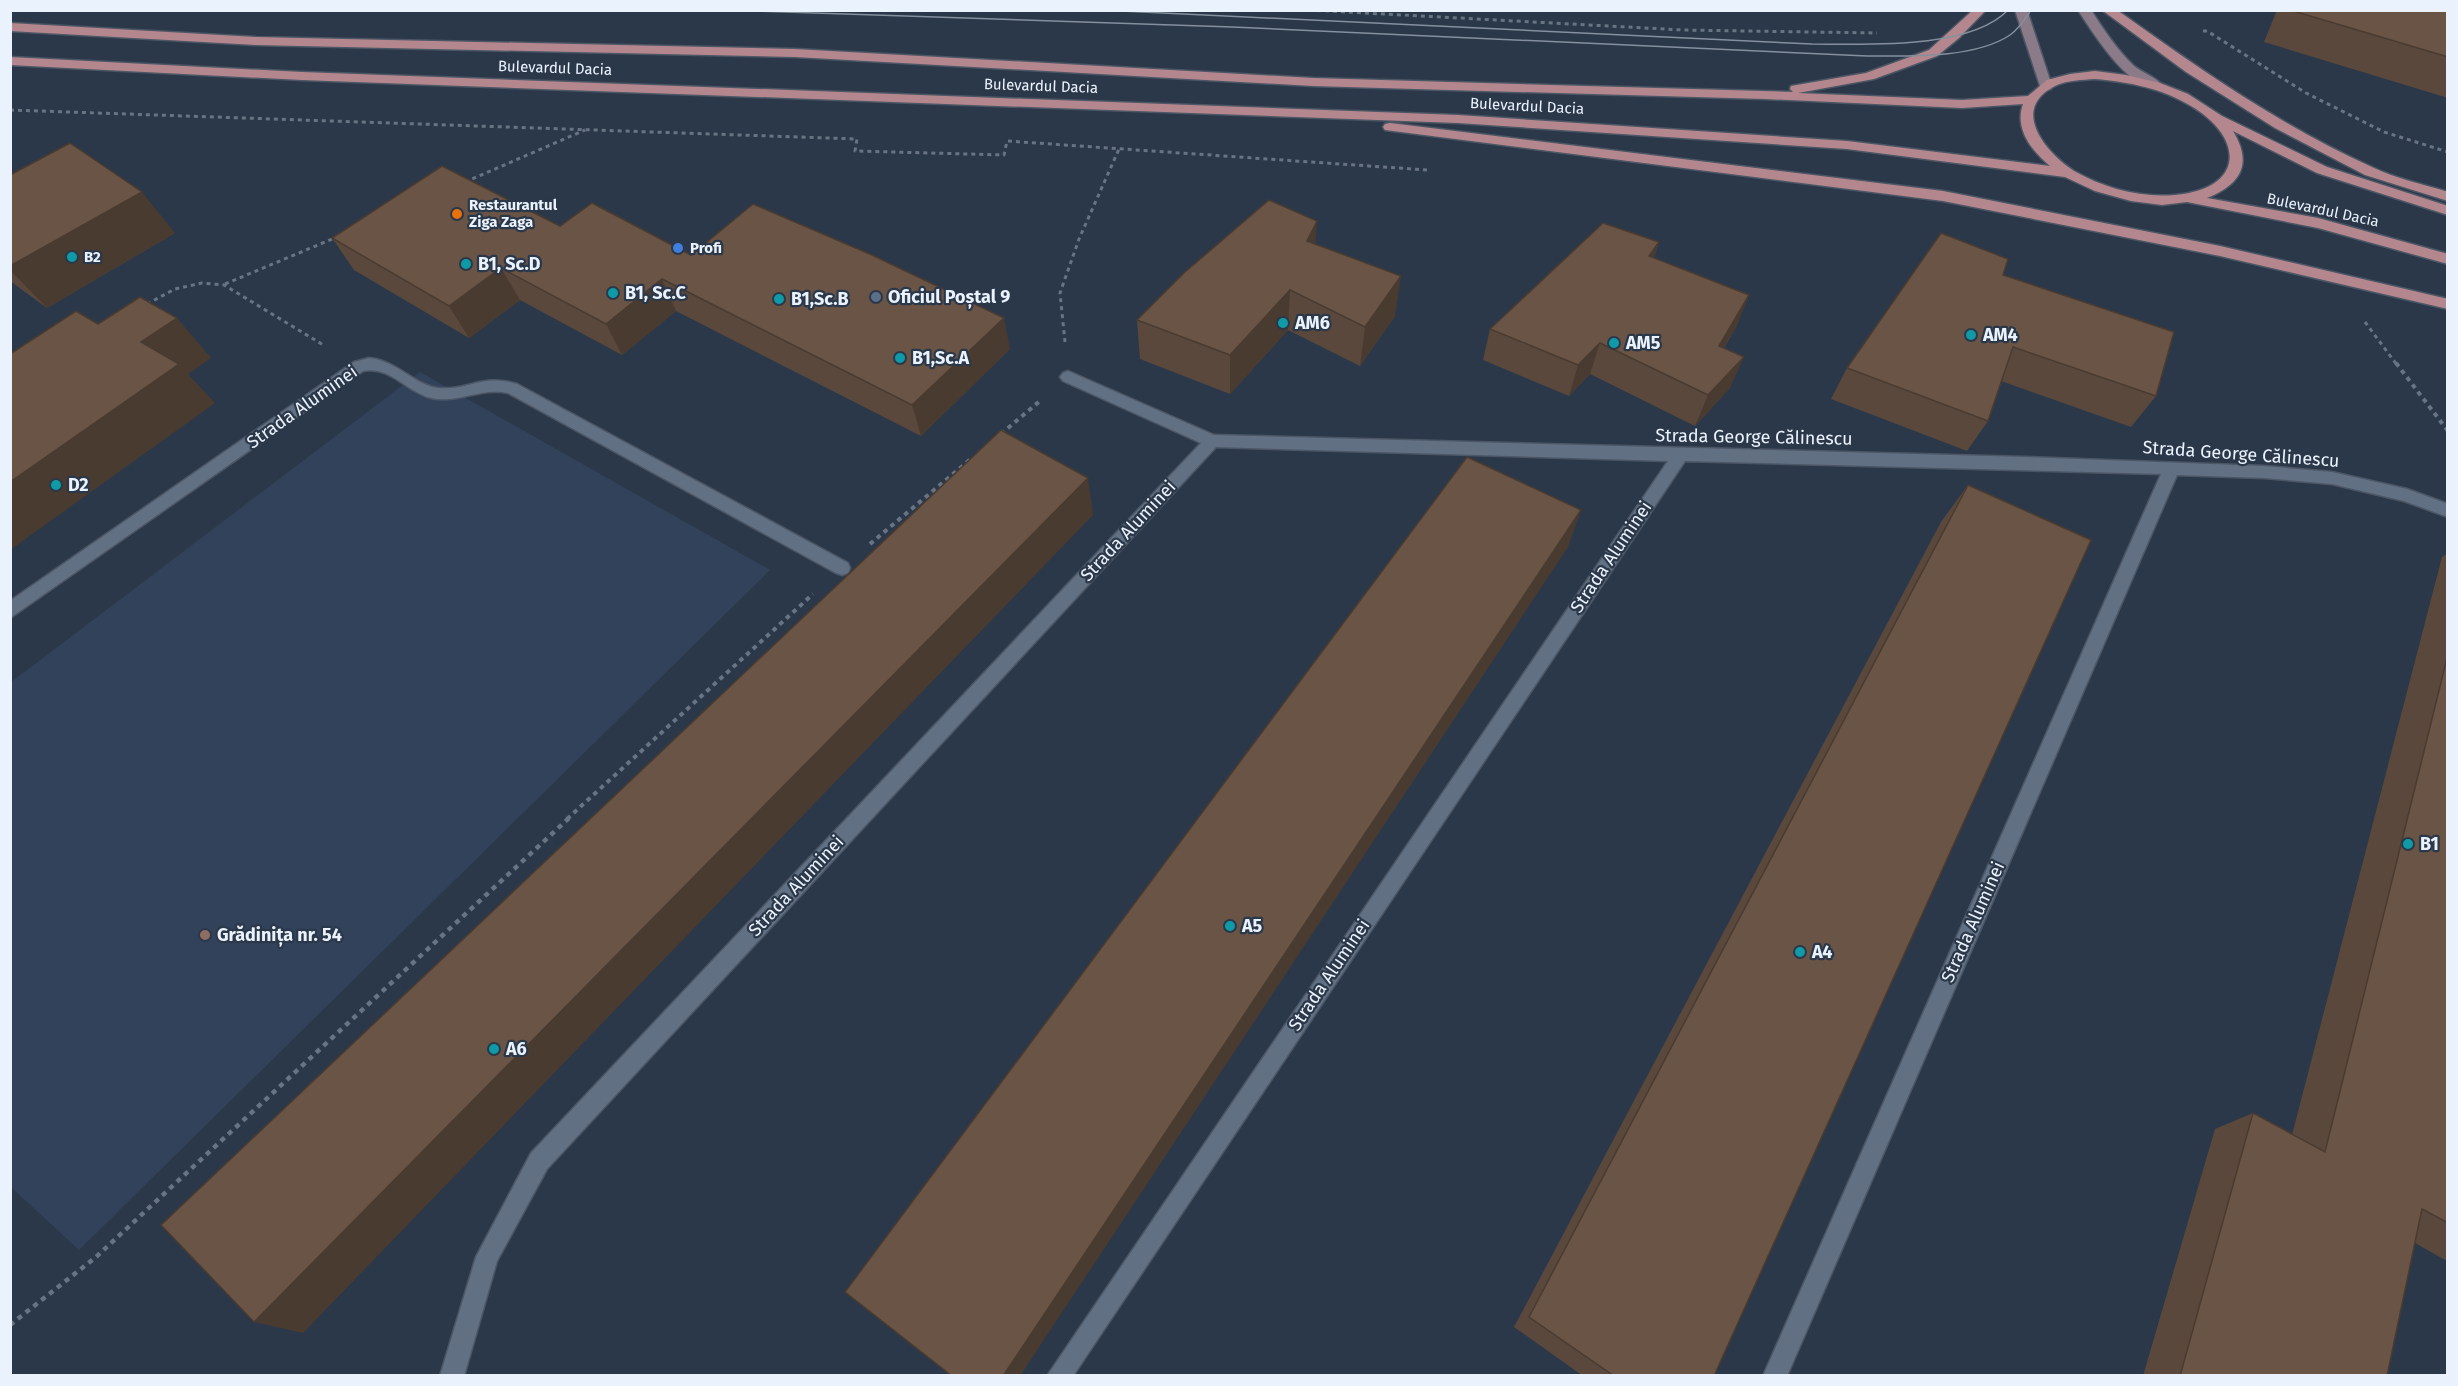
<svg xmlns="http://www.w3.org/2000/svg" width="2458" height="1386" font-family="'Fira Sans',sans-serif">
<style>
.built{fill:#32425a}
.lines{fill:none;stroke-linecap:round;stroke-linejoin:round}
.lane-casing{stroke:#4c5665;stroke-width:3}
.street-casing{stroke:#4c5665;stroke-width:3}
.secondary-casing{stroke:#4c5665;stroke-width:3}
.primary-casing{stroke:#4c5665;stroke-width:3}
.path-far2{stroke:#687483;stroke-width:3;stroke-dasharray:4 4;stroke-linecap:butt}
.path-far1{stroke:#687483;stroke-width:4;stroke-dasharray:4.5 4.5;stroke-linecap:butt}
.path{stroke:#687483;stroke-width:4.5;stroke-dasharray:5 5;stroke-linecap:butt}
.lane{fill:#627084;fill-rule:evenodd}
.street{fill:#627084;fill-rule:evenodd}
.secondary{fill:#8b7b89;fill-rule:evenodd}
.primary{fill:#b4878e;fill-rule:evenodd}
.tram{stroke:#85909e;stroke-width:1.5}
.wall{fill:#5a483c}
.shaded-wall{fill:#4a3b31}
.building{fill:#695446;stroke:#4a3b31;stroke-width:1.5}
.food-dot{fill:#e8710a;stroke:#2b3849;stroke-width:2}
.shop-dot{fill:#3f7fe0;stroke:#2b3849;stroke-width:2}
.culture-dot{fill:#0f9aa8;stroke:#2b3849;stroke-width:2}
.service-dot{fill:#5c6f8a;stroke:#2b3849;stroke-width:2}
.education-dot{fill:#8d6e63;stroke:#2b3849;stroke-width:2}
.labels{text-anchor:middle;stroke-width:4.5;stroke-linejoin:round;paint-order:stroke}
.far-street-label{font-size:15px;fill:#eaf2fd;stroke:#2b3849}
.far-poi-label{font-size:15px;font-weight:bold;fill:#eaf2fd;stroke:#2b3849;text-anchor:start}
.poi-label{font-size:18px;font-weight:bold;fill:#eaf2fd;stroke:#2b3849;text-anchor:start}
.street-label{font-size:18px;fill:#eaf2fd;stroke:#2b3849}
</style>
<rect width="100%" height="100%" fill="#2b3849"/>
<path class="built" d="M420,372L770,570L79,1250L11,1187L10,683Z"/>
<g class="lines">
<defs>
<path id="lane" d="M1068,371L1214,435L2025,457L2264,466L2332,472L2407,489L2448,504V517L2404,501L2332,484L2264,478L2177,475L1787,1376H1763L2161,474L1685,461L1073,1376H1047L1668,461L1216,447L547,1169L497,1261L464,1376H440L476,1257L531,1153L1201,443L1063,381L1060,377L1063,373Z"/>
<path id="street" d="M369,358C398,361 414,385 438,388C468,391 482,373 517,384L848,563L850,568L848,573L842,575L836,573L508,393C481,387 457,404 431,398C407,392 389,365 363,371L10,618V601L354,362Z"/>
<path id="secondary" d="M2015,10H2027L2052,86L2051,89L2046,90L2040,86Z
M2078,10H2091C2104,30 2117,50 2134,66C2143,73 2154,76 2161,84L2160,87C2130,94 2092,31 2078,10Z"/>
<path id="primary" d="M1973,10H1986L1959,38L1937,56L1874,79L1798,93L1962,100L2028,96L2047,80L2070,74L2095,71L2126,75L2160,83L2188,94L2222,116L2327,167L2448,206V215L2317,173L2233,131C2253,164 2241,184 2207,198L2318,218L2448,254V264L2318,228L2187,202L2162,205L2131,201L2095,191L2065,177L1847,149L1458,123L302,80L10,65V57L302,72L1458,115L1847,141L2050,166C2032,151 2014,129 2023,104L1962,108L1765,99L1313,86L795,57L256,45L10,31V23L256,37L795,49L1313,78L1793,92L1790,89L1791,86L1866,73L1929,50ZM2095,79C2129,82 2161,88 2191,106C2245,138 2245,189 2175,195C2140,198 2104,188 2074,171C2046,153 2009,109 2055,86C2067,80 2082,80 2095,79Z
M2102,10H2117C2198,68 2282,127 2374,168C2397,179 2423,184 2448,192V201L2365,175L2275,128L2186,72Z
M1390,123L1943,191L2220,246L2448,299V309L2220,256L1943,201L1385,130L1383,127L1385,124Z"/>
</defs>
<use href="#lane" class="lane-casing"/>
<use href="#street" class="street-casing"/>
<use href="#secondary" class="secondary-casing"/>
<use href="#primary" class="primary-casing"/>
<path class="path-far2" d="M1309,10L1683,30L1877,33
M2203,31H2207L2306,93L2384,132L2448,152
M10,110L857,139L855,151L1004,155L1007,141L1427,170
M465,182L585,130
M225,284L337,237
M147,304L175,289L202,283L224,285L325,346
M2365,322L2397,365
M1065,342L1060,293L1079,239L1119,149"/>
<path class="path-far1" d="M2396,363L2448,431
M1001,434L1041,400
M870,544L972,458
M567,819L813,594"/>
<path class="path" d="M10,1325L96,1257L569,818"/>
<use href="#lane" class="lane"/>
<use href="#street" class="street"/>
<use href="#secondary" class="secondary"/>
<use href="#primary" class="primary"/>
<path class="tram" d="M725,10L1232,27L1867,56C1908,56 1974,59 2010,35C2019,29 2025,19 2031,10
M1100,10L1812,44C1865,44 1970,50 2008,10"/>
</g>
<path class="wall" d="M2277,10H2448V98L2264,42Z
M10,175L175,233L47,308L10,281Z
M560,226L691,255L1010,349L921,436L676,311L622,355L520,300L469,338L354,270L332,238Z
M1659,242L1654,258L1749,295L1736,327L1724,348L1730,388L1695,426L1590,374L1569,396L1483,360L1490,329Z
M1316,244L1395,316L1360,366L1288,330L1230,394L1140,359L1137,320Z
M2003,275L2156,396L2131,427L2001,381L1988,421L1967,451L1831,399L1847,368Z
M1968,485L1714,1376H1583L1514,1327L1941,522Z
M2448,553V1259L2445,1260L2415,1243L2387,1376H2143L2215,1129L2253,1113L2292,1135L2442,557Z"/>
<path class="shaded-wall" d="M142,192L175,233L47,308L10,270V266Z
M1317,221L1314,261L1307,241Z
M1659,242L1649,274V256Z
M501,268L520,300L469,338L449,306Z
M1401,276L1395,316L1360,366L1365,327Z
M662,279L676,311L622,355L606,324Z
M1290,290L1288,330L1230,394V355Z
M1749,295L1736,327L1706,377L1719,346Z
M177,318L211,358L188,374L215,403L10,550V482L141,342Z
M1004,318L1010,349L921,436L912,405Z
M1600,343L1590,374L1569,396L1578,365Z
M1744,357L1730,388L1695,426L1708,395Z
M1088,478L1093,515L303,1333L254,1322Z
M1581,510L1568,547L1020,1376H1003Z"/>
<path class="building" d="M2290,10H2448V57Z
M70,143L142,192L10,266V175Z
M442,166L560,226L592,203L691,255L753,204L872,255L1004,318L912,405L662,279L606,324L501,268L449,306L332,238Z
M1269,200L1317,221L1307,241L1401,276L1365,327L1290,290L1230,355L1137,320L1185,272Z
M1603,223L1659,242L1649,256L1749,295L1719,346L1744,357L1708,395L1600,343L1578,365L1490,329Z
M1941,233L2008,259L2003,275L2174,332L2156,396L2013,347L1988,421L1847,368Z
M140,297L177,318L141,342L179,364L10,482V354L76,311L98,324Z
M1001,430L1088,478L254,1322L161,1225Z
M1467,457L1581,510L1003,1376H952L845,1292Z
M1968,485L2091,540L1714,1376H1614L1529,1317Z
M2448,654V1223L2422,1209L2387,1376H2180L2253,1113L2325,1152Z"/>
<circle class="food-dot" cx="457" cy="214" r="6"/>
<circle class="shop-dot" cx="678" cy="248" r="6"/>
<g class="culture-dot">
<circle cx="72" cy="257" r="6"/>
<circle cx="466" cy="264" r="6"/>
<circle cx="613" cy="293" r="6"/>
<circle cx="779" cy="299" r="6"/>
<circle cx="1283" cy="323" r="6"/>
<circle cx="1971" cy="335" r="6"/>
<circle cx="1614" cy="343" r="6"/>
<circle cx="900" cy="358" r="6"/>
<circle cx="56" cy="485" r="6"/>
<circle cx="2408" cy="844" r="6"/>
<circle cx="1230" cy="926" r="6"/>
<circle cx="1800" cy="952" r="6"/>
<circle cx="494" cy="1049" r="6"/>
</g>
<circle class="service-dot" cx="876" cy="297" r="6"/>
<circle class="education-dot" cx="205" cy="935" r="6"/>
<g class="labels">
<g class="far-street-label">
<text transform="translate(555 68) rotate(2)" y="5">Bulevardul Dacia</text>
<text transform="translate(1041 86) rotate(2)" y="5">Bulevardul Dacia</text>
<text transform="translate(1527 106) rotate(3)" y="5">Bulevardul Dacia</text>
<text transform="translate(2323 210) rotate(12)" y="5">Bulevardul Dacia</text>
</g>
<g class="far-poi-label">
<text x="469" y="210">Restaurantul<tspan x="469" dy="17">Ziga Zaga</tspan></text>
<text x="690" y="253">Profi</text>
<text x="84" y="262">B2</text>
</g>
<g class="poi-label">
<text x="478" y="270">B1, Sc.D</text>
<text x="625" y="299">B1, Sc.C</text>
<text x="888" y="303">Oficiul Poștal 9</text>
<text x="791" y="305">B1,Sc.B</text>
<text x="1295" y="329">AM6</text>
<text x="1983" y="341">AM4</text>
<text x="1626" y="349">AM5</text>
<text x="912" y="364">B1,Sc.A</text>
<text x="68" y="491">D2</text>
<text x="2420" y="850">B1</text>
<text x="1242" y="932">A5</text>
<text x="217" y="941">Grădinița nr. 54</text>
<text x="1812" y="958">A4</text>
<text x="506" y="1055">A6</text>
</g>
<g class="street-label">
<text transform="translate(302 407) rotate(-35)" y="6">Strada Aluminei</text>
<text transform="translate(1754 437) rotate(1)" y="6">Strada George Călinescu</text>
<text transform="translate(2241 454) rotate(4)" y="6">Strada George Călinescu</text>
<text transform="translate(1128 531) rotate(-47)" y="6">Strada Aluminei</text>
<text transform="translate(1611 557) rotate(-56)" y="6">Strada Aluminei</text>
<text transform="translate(796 886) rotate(-47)" y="6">Strada Aluminei</text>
<text transform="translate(1973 922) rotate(-66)" y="6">Strada Aluminei</text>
<text transform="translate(1329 975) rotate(-56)" y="6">Strada Aluminei</text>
</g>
</g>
<rect width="2458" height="1386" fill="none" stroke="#eaf2fd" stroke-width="24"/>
</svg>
